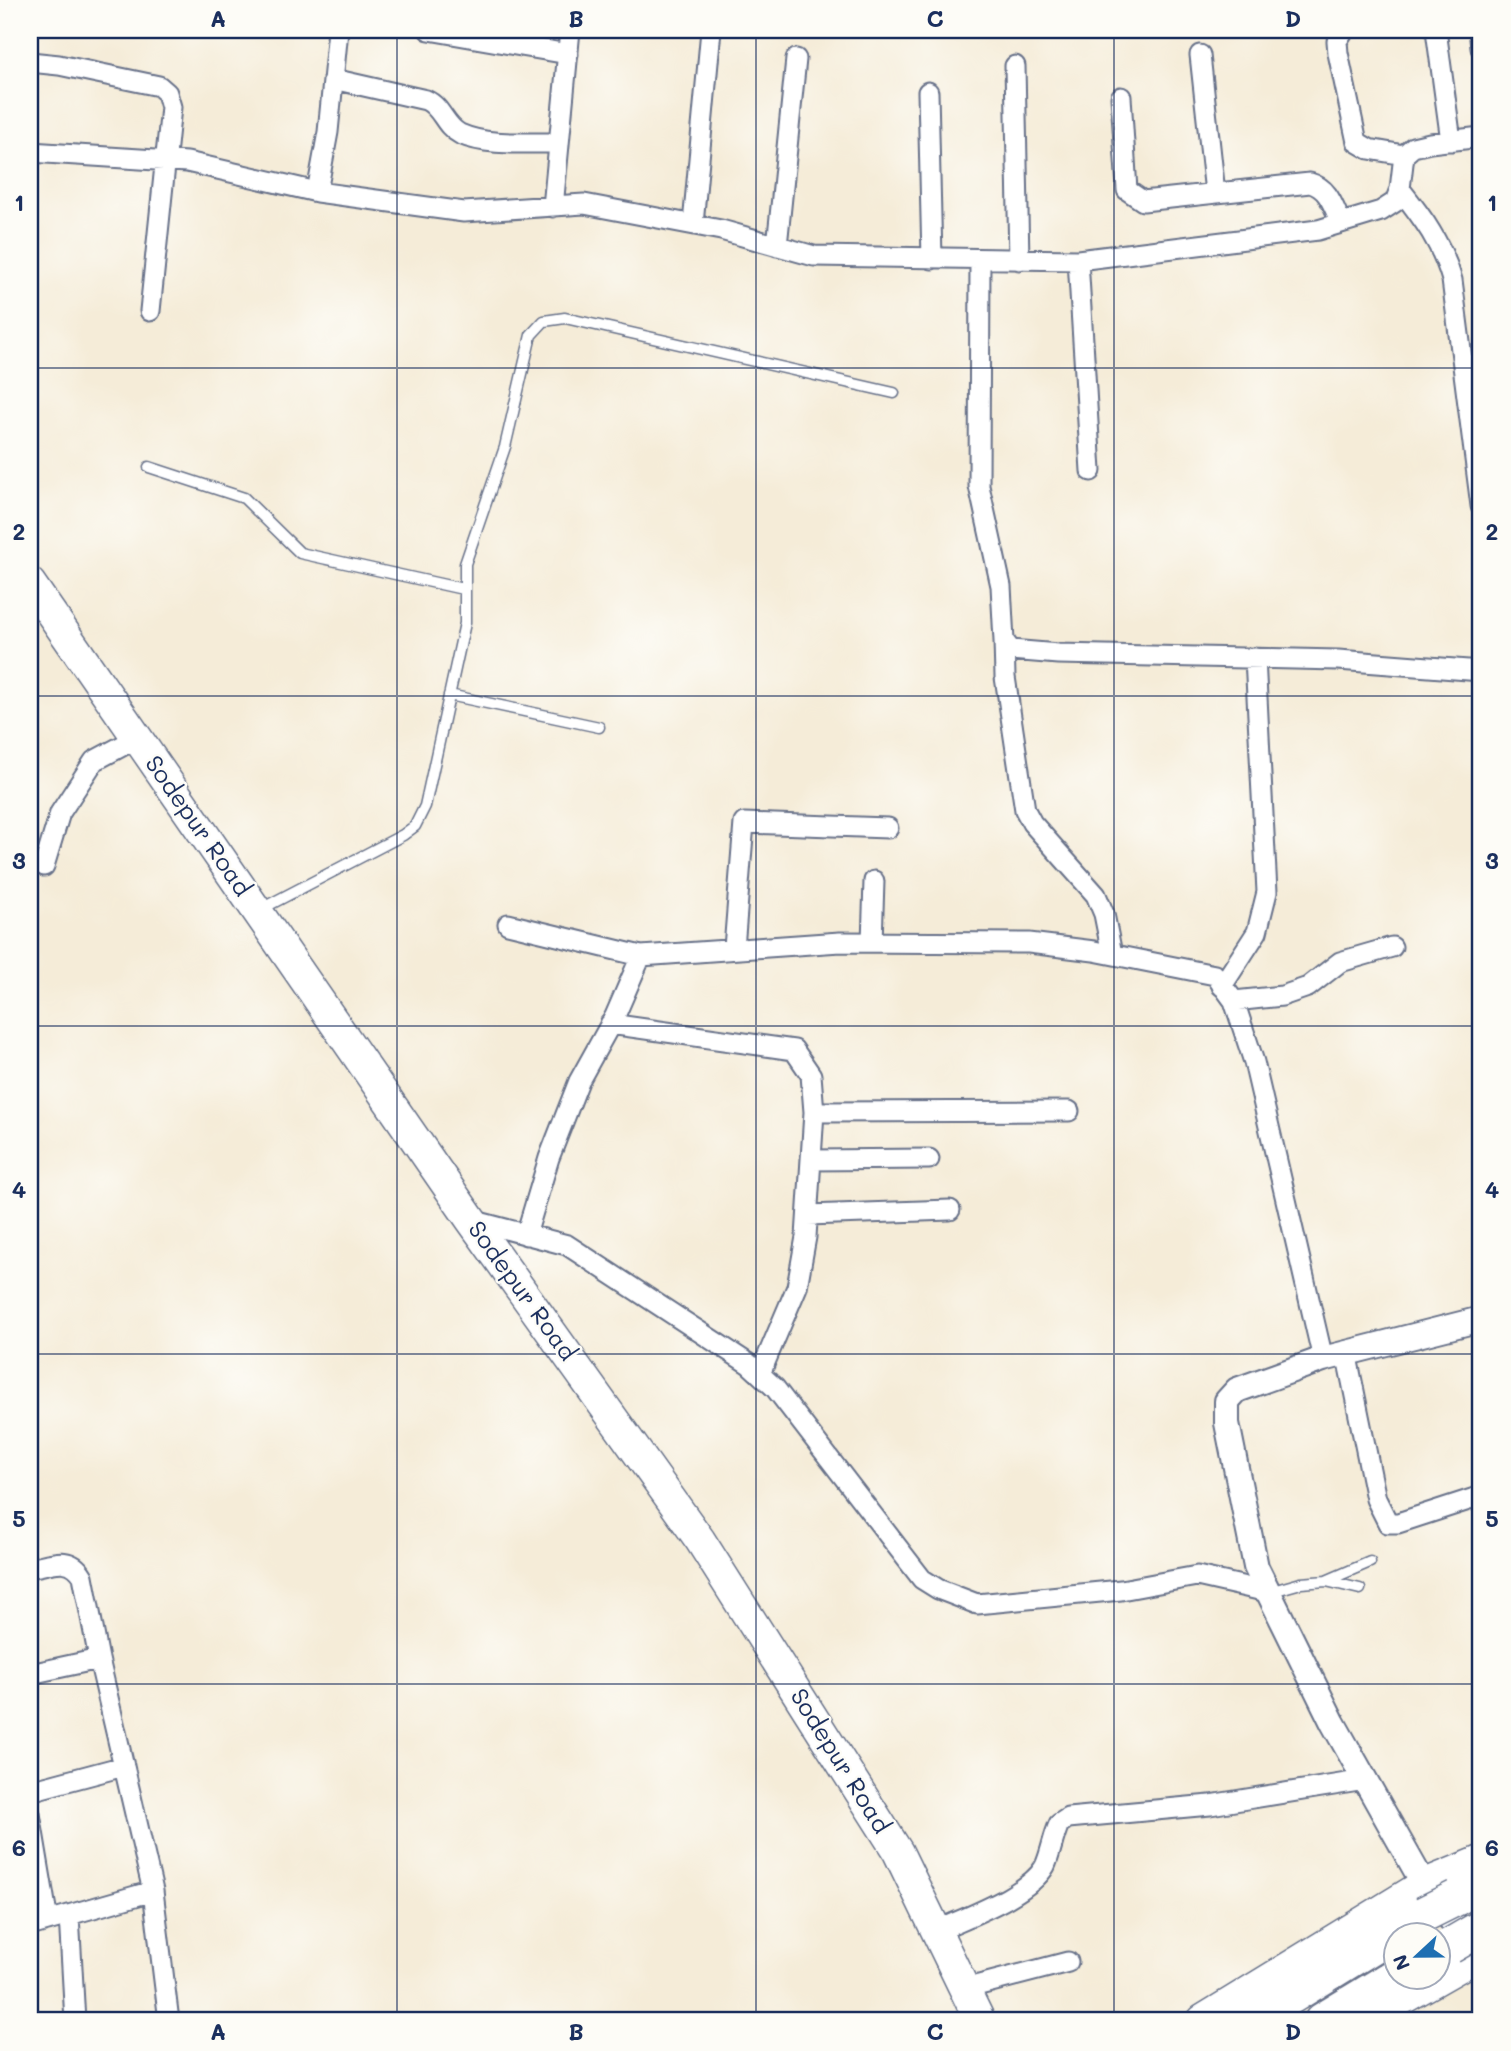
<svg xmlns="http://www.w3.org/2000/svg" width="1511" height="2051" font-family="Mali,sans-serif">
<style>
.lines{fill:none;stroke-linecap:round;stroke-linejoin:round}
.service-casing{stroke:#677189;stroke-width:13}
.minor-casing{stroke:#677189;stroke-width:23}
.tertiary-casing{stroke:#677189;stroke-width:28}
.primary-casing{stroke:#677189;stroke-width:33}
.trunk-casing{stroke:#677189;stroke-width:35}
.motorway-casing{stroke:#677189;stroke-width:38}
.service{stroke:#fff;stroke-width:10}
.minor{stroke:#fff;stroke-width:19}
.tertiary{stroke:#fff;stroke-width:24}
.primary{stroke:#fff;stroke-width:30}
.trunk{stroke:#fff;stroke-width:32}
.motorway{stroke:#fff;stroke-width:35}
.motorway-bridge-casing{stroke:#677189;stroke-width:38;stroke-linecap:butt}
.motorway-bridge{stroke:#fff;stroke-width:35}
.grid{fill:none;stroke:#1b2f5e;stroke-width:2;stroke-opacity:0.55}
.labels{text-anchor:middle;stroke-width:5;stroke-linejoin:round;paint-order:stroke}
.street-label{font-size:24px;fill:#1b2f5e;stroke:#fdfcf7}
.neatline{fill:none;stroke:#1b2f5e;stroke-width:2.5}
.grid-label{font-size:23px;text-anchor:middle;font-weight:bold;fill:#1b2f5e}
</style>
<rect width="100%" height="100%" fill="#fdfcf7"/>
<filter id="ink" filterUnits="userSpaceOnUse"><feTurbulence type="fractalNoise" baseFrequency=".0143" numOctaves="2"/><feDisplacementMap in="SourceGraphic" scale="14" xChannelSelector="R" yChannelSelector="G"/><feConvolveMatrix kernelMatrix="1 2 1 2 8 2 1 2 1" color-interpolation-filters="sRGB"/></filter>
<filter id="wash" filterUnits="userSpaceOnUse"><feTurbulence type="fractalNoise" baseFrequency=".00686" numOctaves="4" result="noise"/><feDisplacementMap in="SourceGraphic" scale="28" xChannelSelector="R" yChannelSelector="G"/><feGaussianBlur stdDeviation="1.57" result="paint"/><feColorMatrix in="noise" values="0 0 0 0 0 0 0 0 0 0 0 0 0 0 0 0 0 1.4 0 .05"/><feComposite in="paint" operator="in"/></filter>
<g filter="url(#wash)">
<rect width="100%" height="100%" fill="#f5ecd8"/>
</g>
<g filter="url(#ink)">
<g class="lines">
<defs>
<path id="service" d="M149,467L244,498L300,553L463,589
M449,695L599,727
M261,909L403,835L415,826L425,806L465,623V564L505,447L531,335L544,321L565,318L894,393
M1326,1581L1360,1589
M1269,1592L1301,1583L1326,1581L1370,1562"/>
<path id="minor" d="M338,30L328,132L317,192L464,212L584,204L721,230L814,256L1078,260L1318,230L1381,211L1395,202L1400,189L1404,155L1413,147L1430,143L1481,137
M429,30L568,54
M1344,30L1337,41L1338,53L1357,142L1369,149L1404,155
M1436,30L1451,141
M1479,30L1481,48
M1200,55L1215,193
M30,62L59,65L159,86L167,93L171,107L150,311
M1015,66L1019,260
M333,79L426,100C442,107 444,126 460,134C489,147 529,142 559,143
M928,92L932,259
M1121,97L1127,190L1143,201L1310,183C1329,188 1333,206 1341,223
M30,152L187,162L317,192
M1400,189C1423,218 1442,244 1452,280L1481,506
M553,207L570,30
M693,224L711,30
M777,246L796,59
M980,259L979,486L1001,586L1004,641L1011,650L1058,654L1338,660L1481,671
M1078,260L1091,471
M1004,641L1005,677L1025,810L1032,823L1096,895L1104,914L1112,954
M44,866L60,813L94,761L137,738
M508,924L641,956
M872,942L874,881
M734,948L744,823L888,828
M1222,986L1257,932L1267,892L1255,658
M1234,1001L1282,996L1308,987L1340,962L1392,947
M610,1024L794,1050L811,1075L814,1112L806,1237L797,1287L760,1374
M814,1112L1069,1111
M811,1160L929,1159
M808,1215L950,1210
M471,1220L567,1245L749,1364L775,1388L922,1579L938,1589L977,1604L1121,1590L1197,1576L1268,1592
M526,1235L549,1158L579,1081L615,1016L641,956L840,942L1029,943L1094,951L1215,975L1234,1001L1254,1062L1323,1359
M1346,1352L1376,1499L1388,1523H1398L1481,1496
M30,1568C51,1564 70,1554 83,1576L99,1659L153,1891L30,1926
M30,1674L99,1659
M30,1791L124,1766
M30,1814L48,1921
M153,1891L169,2021
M69,1915L75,2021
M936,1931C966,1917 1029,1895 1045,1866C1051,1853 1053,1837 1059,1824L1068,1818L1210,1805L1365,1780
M964,1989L1068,1962"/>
<path id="tertiary" d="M1474,1950L1422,1881L1333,1723L1256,1567L1227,1423V1401L1237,1390L1323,1359L1481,1319"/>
<path id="primary" d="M30,583L471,1220L700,1540L898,1852L980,2021"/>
<path id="trunk" d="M1203,2021L1425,1885L1481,1862
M1362,2021L1481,1953"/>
<path id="motorway" d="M1456,1898L1481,1885
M1251,2021L1424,1914
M1322,2021L1396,1976"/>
</defs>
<use href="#service" class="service-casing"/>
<use href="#minor" class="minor-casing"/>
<use href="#tertiary" class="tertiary-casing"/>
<use href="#primary" class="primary-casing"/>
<use href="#trunk" class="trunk-casing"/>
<use href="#motorway" class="motorway-casing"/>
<use href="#service" class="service"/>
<use href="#minor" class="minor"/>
<use href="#tertiary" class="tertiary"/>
<use href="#primary" class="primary"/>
<use href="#trunk" class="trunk"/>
<use href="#motorway" class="motorway"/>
<defs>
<path id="motorway-bridge" d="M1424,1914L1456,1898
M1450,1946L1481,1928"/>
</defs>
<use href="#motorway-bridge" class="motorway-bridge-casing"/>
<use href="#motorway-bridge" class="motorway-bridge"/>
</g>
</g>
<path class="grid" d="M397,30V2021M756,30V2021M1114,30V2021M30,368H1481M30,696H1481M30,1026H1481M30,1354H1481M30,1684H1481"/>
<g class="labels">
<g class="street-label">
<text transform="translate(198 826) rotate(55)" y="8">Sodepur Road</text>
<text transform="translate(522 1291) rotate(54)" y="8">Sodepur Road</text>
<text transform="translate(840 1761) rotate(58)" y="8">Sodepur Road</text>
</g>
</g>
<rect width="1511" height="2051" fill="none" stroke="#fdfcf7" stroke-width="77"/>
<g transform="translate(1417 1956) rotate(248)"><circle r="33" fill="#fdfcf7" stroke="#a3aaba" stroke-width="2"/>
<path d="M0-5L12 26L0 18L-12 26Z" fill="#1f6fb2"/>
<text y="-10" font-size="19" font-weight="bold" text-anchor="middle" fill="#1b2f5e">N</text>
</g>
<rect x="38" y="38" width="1434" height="1974" class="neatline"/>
<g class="grid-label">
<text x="218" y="27">A</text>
<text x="576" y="27">B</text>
<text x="935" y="27">C</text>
<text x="1293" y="27">D</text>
<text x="19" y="211">1</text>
<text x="1492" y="211">1</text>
<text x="19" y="540">2</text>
<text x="1492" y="540">2</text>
<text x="19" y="869">3</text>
<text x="1492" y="869">3</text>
<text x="19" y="1198">4</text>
<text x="1492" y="1198">4</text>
<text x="19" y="1527">5</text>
<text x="1492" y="1527">5</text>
<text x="19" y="1856">6</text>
<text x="1492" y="1856">6</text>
<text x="218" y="2040">A</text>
<text x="576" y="2040">B</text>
<text x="935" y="2040">C</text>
<text x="1293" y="2040">D</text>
</g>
</svg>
